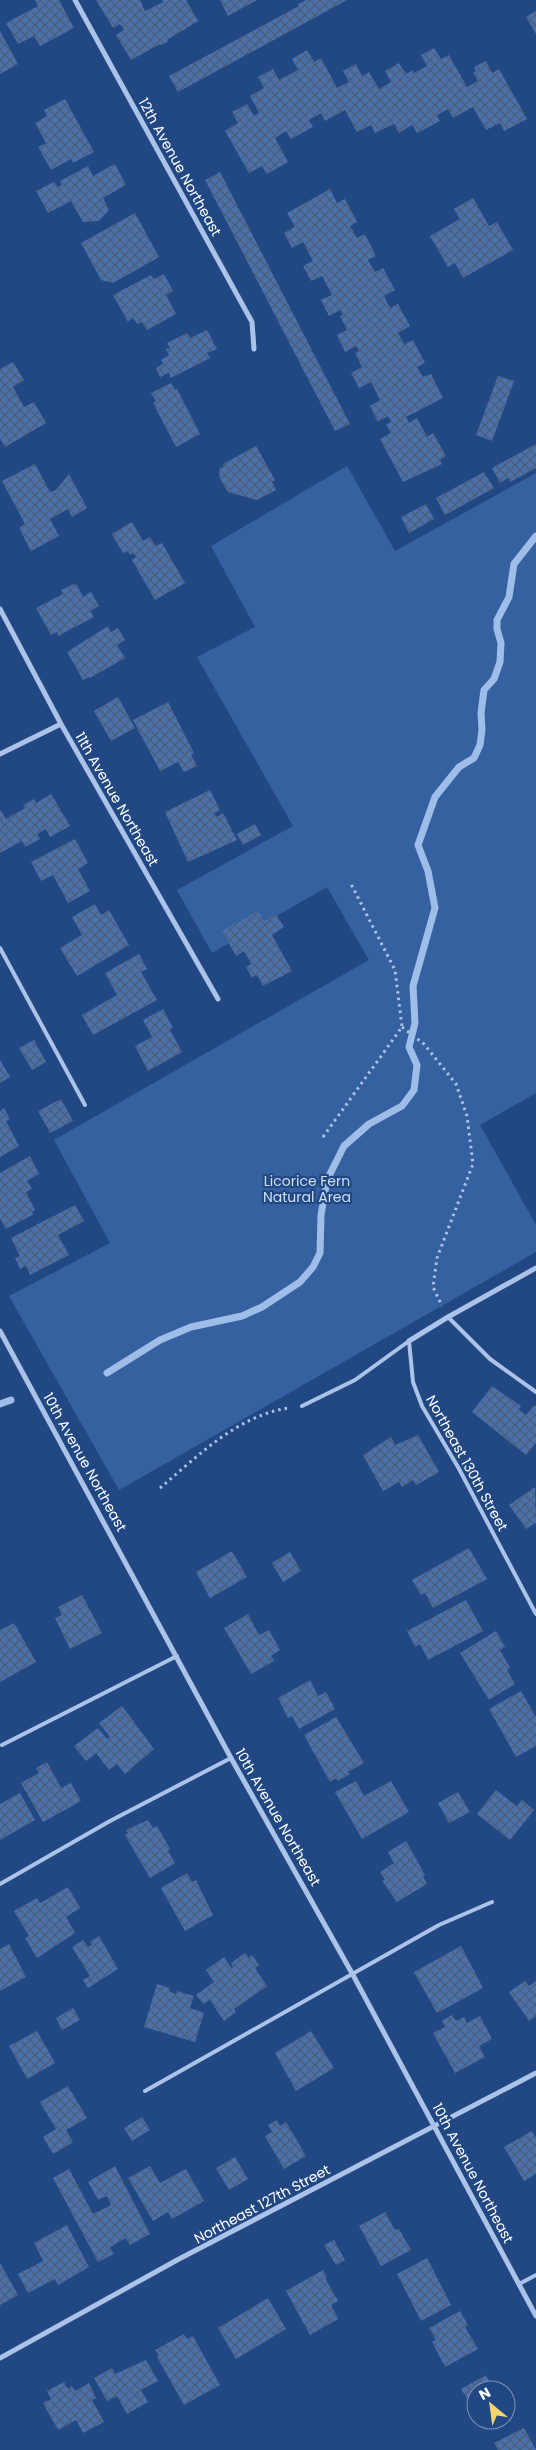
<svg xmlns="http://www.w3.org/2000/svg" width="536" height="2450" font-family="Poppins,sans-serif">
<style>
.park{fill:#3661a1}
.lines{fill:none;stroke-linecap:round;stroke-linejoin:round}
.stream{stroke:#9fbde9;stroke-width:7}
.building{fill:url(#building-cross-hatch)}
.path{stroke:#abc3e8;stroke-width:3;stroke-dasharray:2.5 4;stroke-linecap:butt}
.lane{stroke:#abc3e8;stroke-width:4}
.street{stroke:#abc3e8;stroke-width:5}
.labels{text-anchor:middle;stroke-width:4.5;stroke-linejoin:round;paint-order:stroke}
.street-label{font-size:14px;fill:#fff;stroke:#224884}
.park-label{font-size:14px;fill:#cfdff6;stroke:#224884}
</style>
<defs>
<pattern id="building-cross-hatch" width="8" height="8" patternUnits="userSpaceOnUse" patternTransform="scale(1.25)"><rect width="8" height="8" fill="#4b71ac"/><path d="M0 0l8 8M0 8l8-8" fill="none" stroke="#4c5d77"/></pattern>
</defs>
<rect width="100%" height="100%" fill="#224884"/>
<path class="park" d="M347,466L395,551L536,473V1093L480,1125L536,1225V1252L119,1490L9,1296L110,1243L54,1140L369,960L327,887L212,953L177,890L293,826L197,657L255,627L211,546Z"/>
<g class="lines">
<path class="stream" d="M107,1373L160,1340L191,1327L242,1316L262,1307L300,1282L313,1267L320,1253L321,1215L327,1180L344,1146L369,1124L402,1106L414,1090L417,1065L409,1047L415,1023L413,986L435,908L428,871L418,845L435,797L459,767L474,758L480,745L482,730L481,713L484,690L494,679L500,662L501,643L497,629V620L509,597L514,564L536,536
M0,1404L11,1400"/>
</g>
<path class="building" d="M35,0H59L74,28L40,46L34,36L18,44L6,23L38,6Z
M96,0H140L145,11L163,2L162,0H186L198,21L167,40L168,42L161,45L160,44L131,60L116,35L124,30L120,24L113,28Z
M220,0H257L228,16Z
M306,0H347L178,92L169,76L299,6L298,4Z
M536,11V34L526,17Z
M0,31L18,64L0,74Z
M434,48L441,59L449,55L467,87L478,81L473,73L476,71L474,67L486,61L492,73L499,69L527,119L504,131L500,123L486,130L473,107L453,118L448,109L437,115L440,121L417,133L412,125L399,133L394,124L375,133L371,125L357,132L345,110L325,121L321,113L309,120L313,127L291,139L286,131L275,138L288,162L267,174L262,166L249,173L225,131L238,123L232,112L247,104L254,116L259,113L250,96L264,88L258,77L273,69L279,80L298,70L292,59L307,50L314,62L321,58L337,88L349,82L343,71L356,64L362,76L369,72L379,89L391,82L385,71L399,63L406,74L413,70L414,73L427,66L421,55Z
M65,99L94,152L73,163L71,159L51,170L38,147L46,143L35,123L47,116L44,110Z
M115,164L126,185L103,198L109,210L99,221L83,222L71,201L48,213L36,191L54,182L58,187L62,185L60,181L88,166L93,176Z
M220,172L350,424L335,431L205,180Z
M330,189L337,203L345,199L357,222L350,226L357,238L365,234L376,256L368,260L375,272L383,268L395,290L384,296L390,308L398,304L410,326L398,333L404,344L413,340L425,363L417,367L423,377L431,374L443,398L406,417L409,423L417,418L427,437L433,433L446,456L440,460L442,464L403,482L380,439L391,433L386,425L391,422L388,416L378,422L370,406L380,400L371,382L359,388L351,373L362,367L355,353L359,351L356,346L345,352L337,335L347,330L340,316L343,315L340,310L329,316L321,300L332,295L322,276L311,281L303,266L313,261L303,242L292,248L284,233L295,227L287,213Z
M473,198L489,226L497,222L513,250L463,278L455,263L448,267L430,236L460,219L454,209Z
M135,213L159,257L113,283L101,280L81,243Z
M164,274L173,291L166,295L176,314L147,330L142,322L137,324L133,318L128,322L113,295L151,275L154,279Z
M207,330L217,349L207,353L210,358L171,378L169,373L160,377L156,368L163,364L161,360L169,355L166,349L170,348L167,343L187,333L190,338Z
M13,362L24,380L13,387L24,407L34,402L46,423L5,447L0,439V369Z
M498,376L514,381L492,441L476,435Z
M171,383L175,390L177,389L200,434L176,447L153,403L156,401L151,393Z
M536,444V468L510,482L508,478L500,483L492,468Z
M256,446L275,480L272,482L276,490L257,500L228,492L220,479L219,469L224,466L223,464Z
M35,464L50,492L56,490L69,474L87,508L72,517L68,509L50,519L59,536L31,551L19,528L25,524L2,481Z
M484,472L494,488L445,515L436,498Z
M426,504L434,519L409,533L401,517Z
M132,522L143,541L150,537L156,546L162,543L185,583L155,600L132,560L136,557L133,553L130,555L128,551L123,553L112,534Z
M74,584L77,585L83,597L91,592L99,606L90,611L94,617L58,636L57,632L51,635L36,608L63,594L61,590Z
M108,626L111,632L118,628L125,640L117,645L125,658L90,678L89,677L83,680L67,652Z
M118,697L135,728L111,741L94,711Z
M168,702L194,753L191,755L197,766L184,772L178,762L160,771L133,720Z
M210,790L220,810L214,813L217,817L223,813L237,840L188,862L165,812Z
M51,794L70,826L50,837L46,829L37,834L40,839L25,847L22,841L0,853V809L6,819L25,808L23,805L34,799L36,803Z
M255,824L261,835L243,845L237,834Z
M75,839L88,863L78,869L90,891L68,903L53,875L41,881L31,862Z
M95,904L101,915L109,910L129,945L77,976L60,948L82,935L72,917Z
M258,911L264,921L276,914L284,927L272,935L292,971L263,986L257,975L252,978L246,967L251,964L244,951L236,956L222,931Z
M139,954L147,969L141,972L157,1000L93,1035L82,1015L117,995L105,973Z
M163,1009L173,1028L170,1030L182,1052L148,1071L135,1046L152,1037L143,1020Z
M34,1040L46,1062L32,1070L19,1048Z
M0,1060L10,1077L0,1083Z
M61,1099L73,1121L50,1133L38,1111Z
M4,1108L10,1119L6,1121L19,1146L0,1157V1111Z
M30,1156L39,1174L27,1181L32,1189L26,1192L35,1210L32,1212L34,1214L6,1229L0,1219V1173Z
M75,1205L84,1221L58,1235L69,1255L30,1275L26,1266L20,1269L15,1258L20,1256L11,1238Z
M492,1386L521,1406L519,1409L526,1415L534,1405L536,1406V1443L526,1455L472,1412Z
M418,1435L439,1472L416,1485L413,1480L402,1487L399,1482L383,1491L363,1455L391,1437L395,1445Z
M535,1487L536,1523L526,1529L509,1505Z
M469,1548L487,1579L433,1608L425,1593L421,1595L412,1580Z
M232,1551L247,1577L210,1598L196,1572Z
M290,1552L301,1571L283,1582L272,1563Z
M82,1595L102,1633L70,1649L55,1618L62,1615L58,1607Z
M466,1600L483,1631L428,1660L420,1644L415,1647L407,1631Z
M248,1614L259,1635L269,1630L280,1650L271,1656L274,1661L251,1674L224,1628Z
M14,1623L36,1662L0,1682V1630Z
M496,1631L505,1647L500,1650L510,1668L507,1670L515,1684L489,1700L460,1653Z
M310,1680L318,1696L326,1692L335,1709L299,1729L292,1716L288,1718L278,1698Z
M521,1691L536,1717V1746L516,1757L489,1709Z
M122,1706L154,1749L125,1774L117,1764L109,1770L96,1753L86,1761L74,1746L98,1728L107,1739L110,1737L99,1723Z
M336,1717L364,1763L348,1772L350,1774L338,1781L336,1778L330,1782L304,1735Z
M47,1762L61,1788L71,1783L81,1801L43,1822L21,1783L39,1773L36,1768Z
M356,1781L364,1796L391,1781L409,1812L362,1839L335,1792Z
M496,1790L517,1806L522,1800L534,1810L510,1840L477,1814Z
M458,1792L470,1812L449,1823L438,1803Z
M20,1793L35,1820L0,1840V1804Z
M148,1820L153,1828L157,1826L170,1849L168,1851L175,1863L150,1878L125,1835L128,1833L126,1830Z
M406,1841L425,1875L423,1876L427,1884L397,1902L382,1881L385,1880L380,1872L394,1863L388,1852Z
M187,1873L192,1882L196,1880L213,1915L185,1931L161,1888Z
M68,1887L80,1908L66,1917L75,1933L37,1958L25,1938L29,1936L14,1911L37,1898L40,1903Z
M99,1936L118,1969L88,1988L83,1980L90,1976L72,1947L83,1940L88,1947L92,1945L90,1942Z
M9,1944L26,1977L0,1991V1949Z
M461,1946L483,1988L437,2013L414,1972Z
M245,1953L249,1958L252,1955L259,1965L255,1968L267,1986L234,2009L236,2012L224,2021L210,2000L203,2004L196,1995L214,1982L206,1970L224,1957L231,1968L233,1967L231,1963Z
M525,1981L529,1986L536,1981V2016L529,2021L509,1992Z
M157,1984L170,1988L169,1991L176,1994L177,1991L194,1996L190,2008L204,2013L195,2042L144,2027Z
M73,2008L80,2020L62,2030L56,2018Z
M452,2015L456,2021L464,2017L467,2023L480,2016L492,2039L479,2046L485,2057L455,2073L433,2033L445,2027L442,2021Z
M37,2031L55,2063L27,2079L9,2046Z
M311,2031L334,2068L296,2091L275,2053Z
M68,2086L87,2118L66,2130L73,2142L53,2154L43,2137L56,2129L40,2102Z
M142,2117L150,2130L132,2141L124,2128Z
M277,2120L280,2126L286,2122L306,2156L284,2169L265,2136L272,2132L268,2125Z
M532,2131L536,2138V2174L524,2181L504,2147Z
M235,2157L248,2179L229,2190L216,2168Z
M115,2166L150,2234L130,2245L126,2238L110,2247L114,2254L98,2262L53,2178L69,2169L93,2214L111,2205L107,2196L98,2200L88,2182Z
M150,2166L160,2183L186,2169L204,2201L172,2219L168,2212L153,2221L128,2178Z
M385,2212L395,2230L399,2229L411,2250L381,2266L359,2226Z
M67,2225L89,2267L58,2285L55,2279L28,2293L18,2274L43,2261L34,2243Z
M334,2240L345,2260L336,2265L324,2245Z
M427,2258L451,2305L421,2321L397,2274Z
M0,2263L18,2295L0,2305Z
M323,2270L327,2277L325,2278L338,2301L331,2305L338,2319L310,2335L286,2291Z
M268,2298L286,2329L236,2359L218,2328Z
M460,2311L468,2325L465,2327L478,2349L445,2367L432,2342L436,2340L429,2328Z
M184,2334L187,2339L193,2336L220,2385L184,2405L157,2357L159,2356L155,2350Z
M146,2360L158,2381L141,2390L148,2402L127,2414L117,2396L107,2401L94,2378L112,2368L115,2374Z
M486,2375L494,2390H476V2414L461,2389Z
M64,2382L68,2389L72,2386L75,2391L89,2383L96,2398L92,2400L104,2422L83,2433L76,2420L58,2430L43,2403L51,2399L47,2391Z
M479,2420H502L485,2430Z
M524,2428L536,2450H498L494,2443Z"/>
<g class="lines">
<path class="path" d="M402,1027L424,1044L456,1084L467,1116L473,1164L437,1258L433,1287L442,1306
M323,1137L402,1027L395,970L350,882
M160,1488C198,1456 238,1415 289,1408"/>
<path class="lane" d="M0,948L85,1105
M448,1317L490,1359L536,1392
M409,1341L413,1382L422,1406L458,1467L536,1614
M302,1406L355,1380L409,1341
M2,1745L177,1656
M0,1884L110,1821L231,1758
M145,2091L439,1925L492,1902
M519,2284L536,2275"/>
<path class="street" d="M75,0L252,322L254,349
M0,609L61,724L218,999
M0,754L61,724
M0,1331L231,1758L353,1975L536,2316
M409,1341L448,1317L536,1268
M0,2358L179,2259L536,2073"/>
</g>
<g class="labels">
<g class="street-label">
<text transform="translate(180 167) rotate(61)" y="5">12th Avenue Northeast</text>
<text transform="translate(117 799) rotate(60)" y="5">11th Avenue Northeast</text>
<text transform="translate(85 1462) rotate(61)" y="5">10th Avenue Northeast</text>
<text transform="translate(467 1463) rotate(61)" y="5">Northeast 130th Street</text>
<text transform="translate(278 1817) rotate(60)" y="5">10th Avenue Northeast</text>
<text transform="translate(473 2173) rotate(62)" y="5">10th Avenue Northeast</text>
<text transform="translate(262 2204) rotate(-28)" y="5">Northeast 127th Street</text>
</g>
<g class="park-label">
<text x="307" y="1186">Licorice Fern<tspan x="307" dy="16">Natural Area</tspan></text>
</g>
</g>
<g transform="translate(491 2405) rotate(331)"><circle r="24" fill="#224884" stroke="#7a91b5"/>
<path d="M0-4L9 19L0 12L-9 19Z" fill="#f4d46d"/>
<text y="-8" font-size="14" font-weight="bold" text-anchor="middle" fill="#ffffff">N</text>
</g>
</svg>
